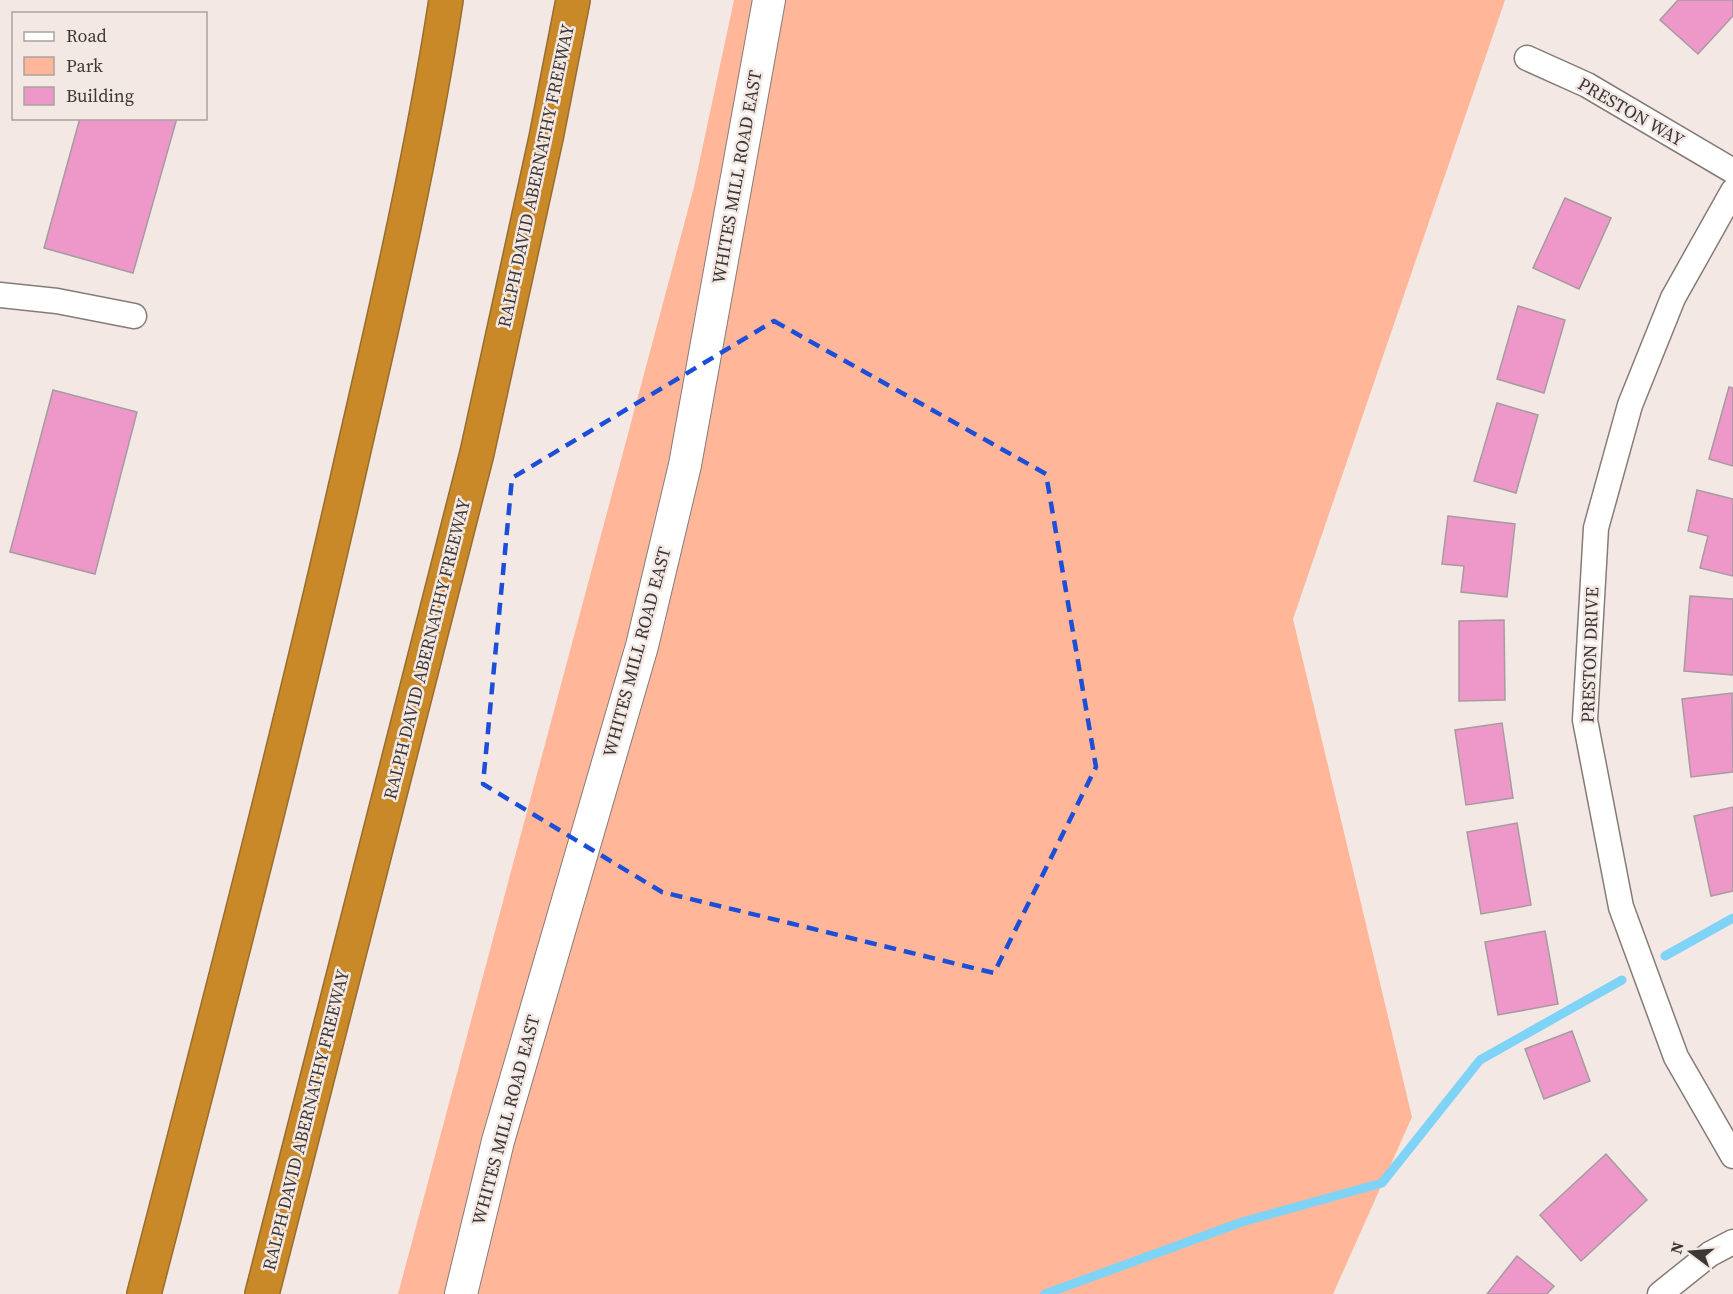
<svg xmlns="http://www.w3.org/2000/svg" width="1733" height="1294" font-family="'Source Serif 4',serif">
<style>
.green{fill:#ffb699}
.lines{fill:none;stroke-linecap:round;stroke-linejoin:round}
.stream{stroke:#7fd3f7;stroke-width:9}
.building{fill:#ee98c9;stroke:#a59ba0;stroke-width:1.5}
.minor-casing{stroke:#857c78;stroke-width:27}
.tertiary-casing{stroke:#857c78;stroke-width:34}
.motorway-casing{stroke:#986d2d;stroke-width:36}
.minor{stroke:#fff;stroke-width:24}
.tertiary{stroke:#fff;stroke-width:32}
.motorway{stroke:#ca8928;stroke-width:33}
.marked{fill:none;stroke:#1d4ed8;stroke-width:4.5;stroke-dasharray:12 8;stroke-linejoin:round}
.labels{text-anchor:middle;stroke-width:5;stroke-linejoin:round;paint-order:stroke}
.street-label{font-size:18px;fill:#3c3836;stroke:#f3e8e4}
</style>
<rect width="100%" height="100%" fill="#f3e8e4"/>
<path class="green" d="M734,0H1505L1293,619L1412,1117L1333,1294H398L694,187Z"/>
<g class="lines">
<path class="stream" d="M1665,956L1733,918
M1045,1294L1242,1222L1382,1183L1480,1060L1622,980"/>
</g>
<path class="building" d="M1678,0H1733V16L1698,54L1660,20Z
M80,118H177L133,273L44,248Z
M1565,198L1611,218L1579,289L1533,268Z
M1518,306L1565,320L1544,393L1497,379Z
M1729,387L1733,388V466L1709,459Z
M53,390L137,412L95,574L10,552Z
M1497,403L1538,415L1516,493L1474,481Z
M1697,490L1733,499V576L1700,568L1708,536L1688,531Z
M1448,516L1515,524L1507,597L1461,592L1464,566L1442,564Z
M1690,596L1733,599V675L1684,671Z
M1504,620L1505,700L1459,701V621Z
M1732,693L1733,772L1691,777L1682,699Z
M1502,723L1513,798L1466,805L1455,730Z
M1733,807V891L1711,896L1694,816Z
M1517,823L1531,905L1481,914L1467,832Z
M1545,931L1558,1004L1498,1015L1485,942Z
M1572,1031L1590,1081L1544,1099L1525,1049Z
M1606,1154L1647,1200L1581,1261L1540,1215Z
M1517,1256L1554,1286L1547,1294H1487Z"/>
<g class="lines">
<defs>
<path id="minor" d="M1527,58L1587,85L1733,171
M1733,191L1673,298L1630,405L1596,528L1585,720L1621,907L1676,1057L1733,1156
M0,295L57,301L134,316
M1660,1294L1710,1254L1733,1242"/>
<path id="tertiary" d="M461,1294L498,1141L642,646L685,465L769,0"/>
<path id="motorway" d="M144,1294C217,1012 291,730 355,445C389,298 423,149 446,0
M262,1294L477,453L546,138L573,0"/>
</defs>
<use href="#minor" class="minor-casing"/>
<use href="#tertiary" class="tertiary-casing"/>
<use href="#motorway" class="motorway-casing"/>
<use href="#minor" class="minor"/>
<use href="#tertiary" class="tertiary"/>
<use href="#motorway" class="motorway"/>
</g>
<path class="marked" d="M774,321L1046,474L1096,767L994,973L662,892L483,784L512,478Z"/>
<g class="labels">
<g class="street-label">
<text transform="translate(1631 112) rotate(30)" y="6">PRESTON WAY</text>
<text transform="translate(536 176) rotate(-78)" y="6">RALPH DAVID ABERNATHY FREEWAY</text>
<text transform="translate(737 177) rotate(-80)" y="6">WHITES MILL ROAD EAST</text>
<text transform="translate(427 649) rotate(-76)" y="6">RALPH DAVID ABERNATHY FREEWAY</text>
<text transform="translate(637 652) rotate(-75)" y="6">WHITES MILL ROAD EAST</text>
<text transform="translate(1590 655) rotate(-88)" y="6">PRESTON DRIVE</text>
<text transform="translate(306 1120) rotate(-76)" y="6">RALPH DAVID ABERNATHY FREEWAY</text>
<text transform="translate(506 1120) rotate(-75)" y="6">WHITES MILL ROAD EAST</text>
</g>
</g>
<rect x="12" y="12" width="195" height="108" fill="#f3e8e4" stroke="#aaa29e" stroke-width="1.5"/>
<rect x="24" y="32" width="30" height="9" fill="#ffffff" stroke="#aaa29e" stroke-width="1.5"/>
<text x="66" y="42" font-size="18" fill="#3c3836">Road</text>
<rect x="24" y="57" width="30" height="18" fill="#ffb699" stroke="#aaa29e" stroke-width="1.5"/>
<text x="66" y="72" font-size="18" fill="#3c3836">Park</text>
<rect x="24" y="87" width="30" height="18" fill="#ee98c9" stroke="#aaa29e" stroke-width="1.5"/>
<text x="66" y="102" font-size="18" fill="#3c3836">Building</text>
<g transform="translate(1691 1252) rotate(286)" stroke="#f3e8e4" stroke-width="4.5" paint-order="stroke">
<path d="M0-4.5L10 22L0 15L-10 22Z" fill="#3c3836"/>
<text y="-9" font-size="16" font-weight="bold" text-anchor="middle" fill="#3c3836">N</text>
</g>
</svg>
